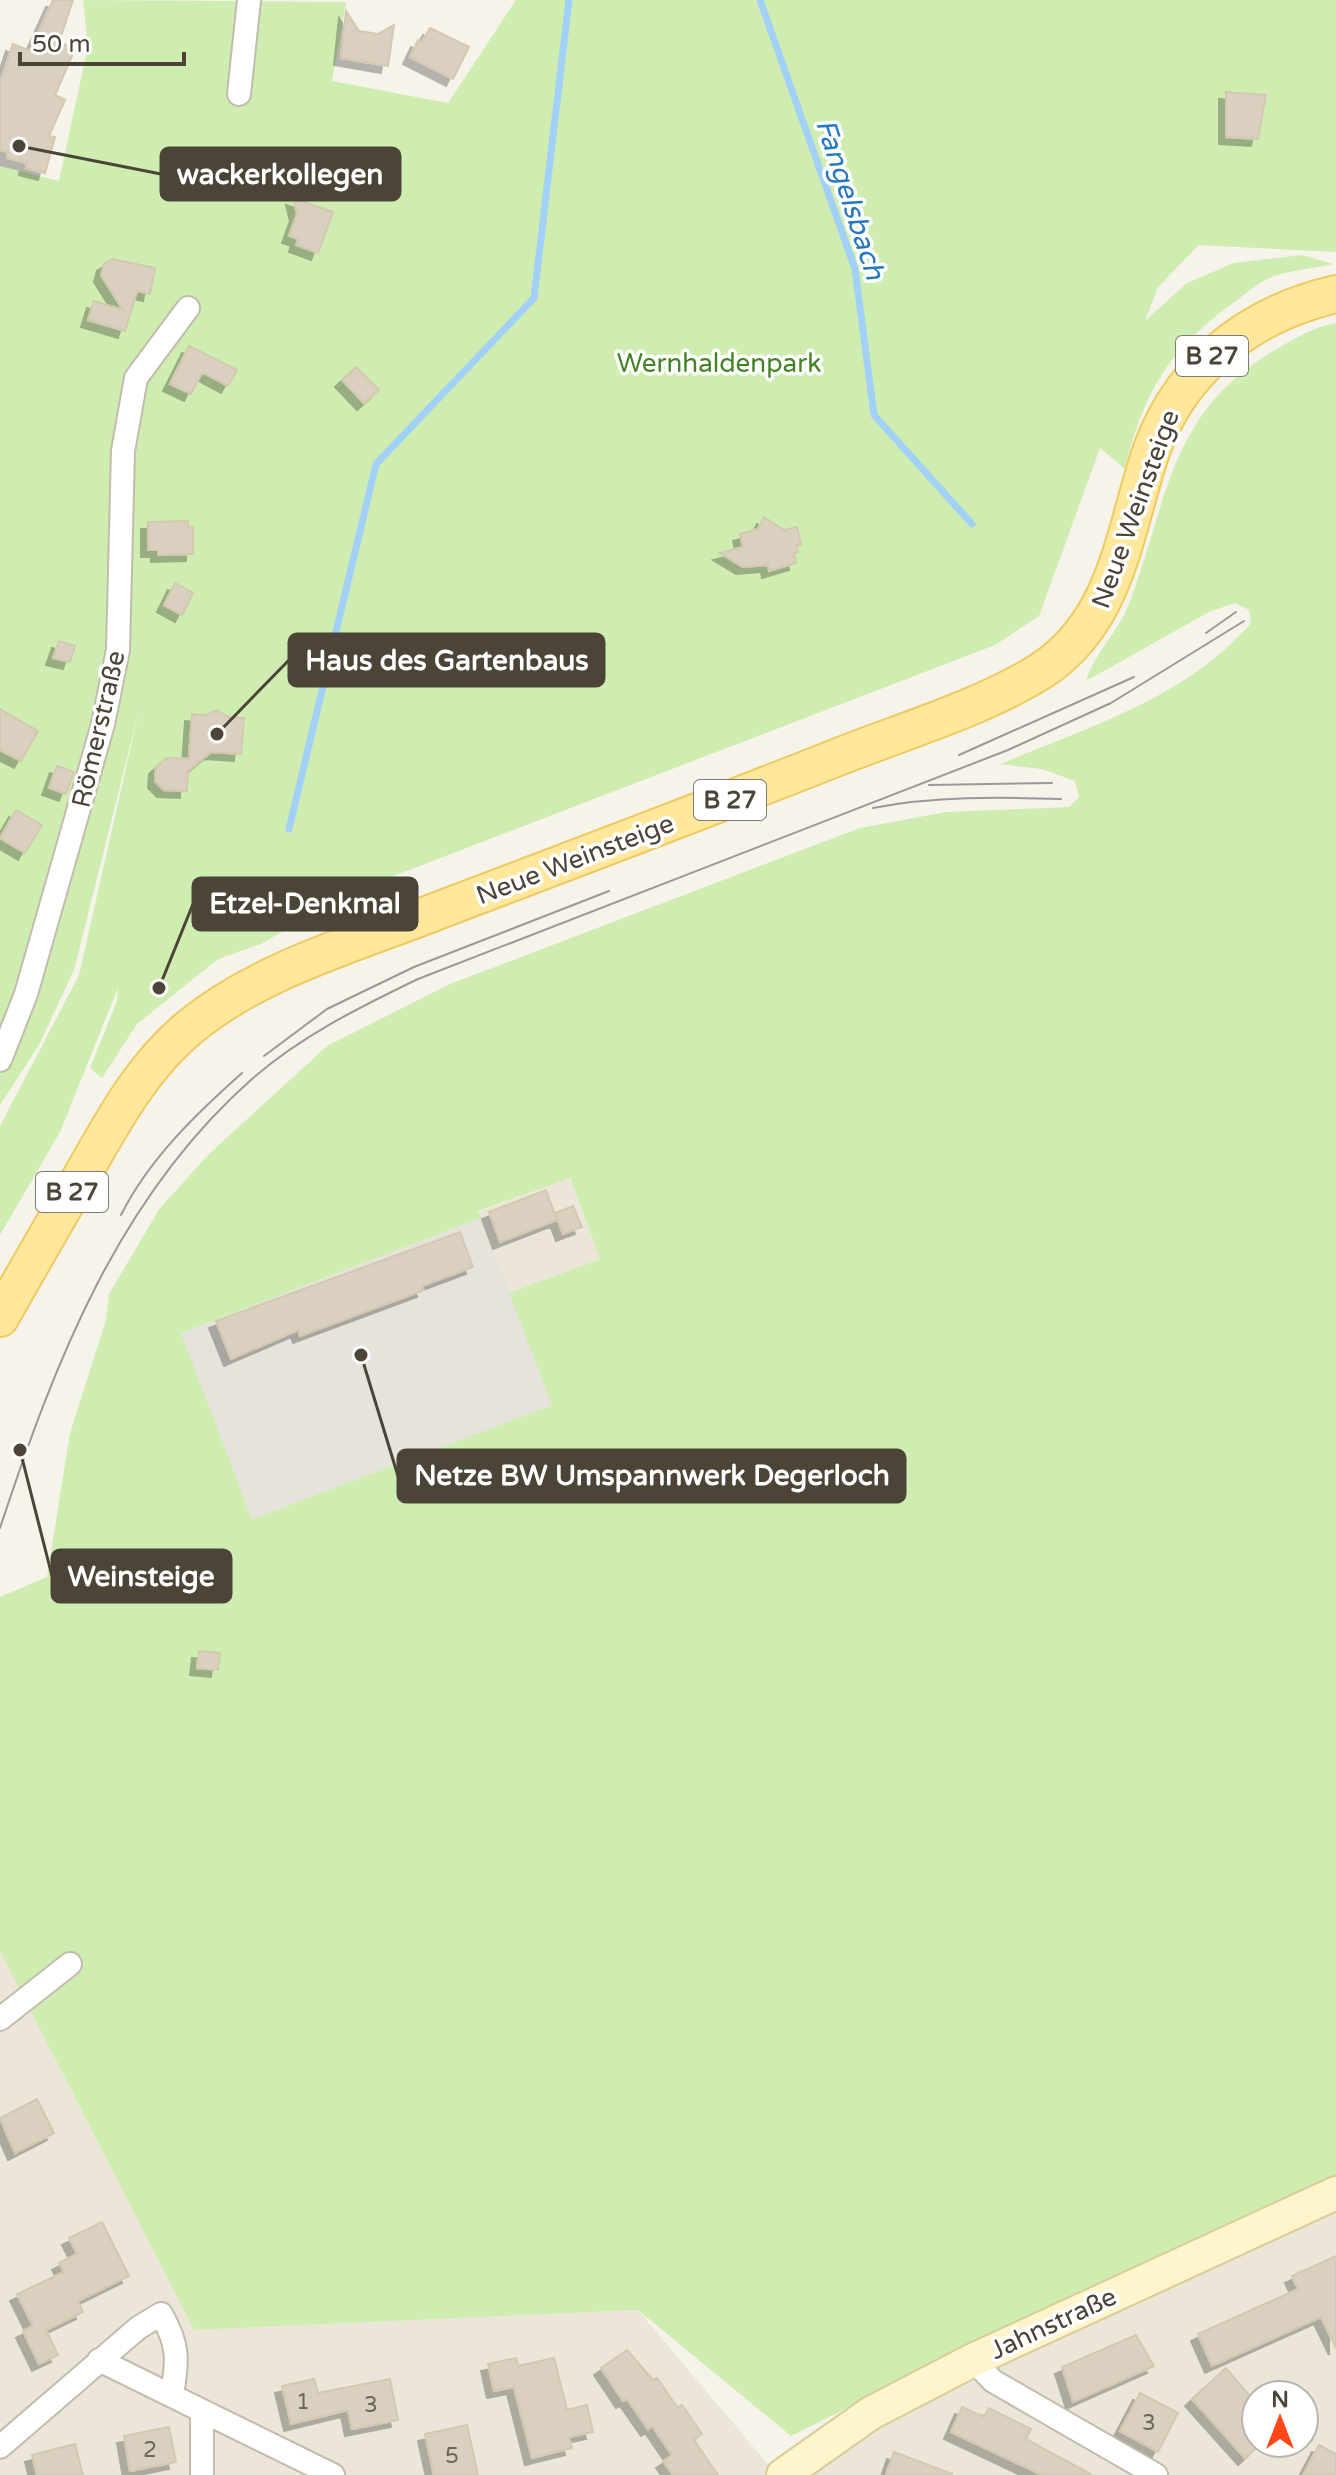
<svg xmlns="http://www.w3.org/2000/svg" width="1336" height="2475" font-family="'Varela Round',sans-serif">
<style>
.residential{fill:#ebe6d8;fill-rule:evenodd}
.industrial{fill:#e6e2dc}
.green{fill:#cfedb1;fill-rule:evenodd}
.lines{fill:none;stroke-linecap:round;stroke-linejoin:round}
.stream{stroke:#a3d0f6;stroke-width:7}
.building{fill:#d9d0bf;stroke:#d4c8b1;stroke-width:2;filter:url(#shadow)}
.street-casing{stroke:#c3bcac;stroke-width:26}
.secondary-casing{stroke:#dacb97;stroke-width:36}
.primary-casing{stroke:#eeca61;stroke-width:40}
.street{stroke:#fff;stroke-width:22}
.secondary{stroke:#fff5cc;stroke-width:32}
.primary{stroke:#ffe79b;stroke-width:36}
.tram{stroke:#999;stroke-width:2}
.labels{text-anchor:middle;stroke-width:7;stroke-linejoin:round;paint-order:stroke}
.number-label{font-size:22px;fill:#6e6759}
.shield{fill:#fff;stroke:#817c73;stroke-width:2}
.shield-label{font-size:24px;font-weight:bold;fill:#4b4437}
.park-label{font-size:26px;fill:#448324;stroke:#fff}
.street-label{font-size:26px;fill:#4b4437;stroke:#fff}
.water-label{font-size:28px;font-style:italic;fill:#2678c1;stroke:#fff}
.leader{fill:none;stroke:#4b4437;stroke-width:3}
.callout-dot{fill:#4b4437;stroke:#fff;stroke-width:3}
.callout{fill:#4b4437;stroke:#4b4437;stroke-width:3}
.callout-label{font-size:28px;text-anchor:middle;font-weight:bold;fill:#fff}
</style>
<defs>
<filter id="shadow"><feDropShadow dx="-7" dy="7" stdDeviation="0" flood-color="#0004"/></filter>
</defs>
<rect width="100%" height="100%" fill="#f6f3ea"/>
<path class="residential" d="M569,1177L600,1259L509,1293L478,1212Z
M0,1951L194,2330L638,2310L770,2467L1336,2203V2475H0ZM1256,2395H1304V2443H1256Z"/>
<path class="industrial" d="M481,1218L552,1405L252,1519L180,1333Z"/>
<path class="green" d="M83,0L346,2L332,81L448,103L516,0H1336V252L1199,245L1158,287L1145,321L1187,283L1234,263L1302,255L1333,264C1313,269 1286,270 1267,279C1255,285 1243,296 1232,304C1168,350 1143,394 1125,469L1100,448L1039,616L995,645L349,893L261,944L218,959L137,1024L102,1078L90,1068L117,1001L118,988L60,1132L0,1235V1126L79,975L140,706L74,970L39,1045L0,1105V166L59,181L88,46Z
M1336,323V2182L992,2336L791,2436L638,2310L194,2330L0,1951V1597L47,1577L70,1433L106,1320L109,1294L160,1208L209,1154L327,1046L450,984L860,828L946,812L1069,807L1079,797L1075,781L1042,769L1000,764C1087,728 1188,697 1251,623L1249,610L1235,603L1209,612L1086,681C1095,652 1120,630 1130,601C1169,498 1169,412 1275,350C1296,338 1313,327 1336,323ZM570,1178L600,1259L509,1293L552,1405L252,1519L181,1333L481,1218L478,1211Z"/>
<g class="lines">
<path class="stream" d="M760,0L855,269L874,415L972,524
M289,829L376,464L534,298L569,0"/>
</g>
<path class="building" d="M53,0H73L59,42L75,49L55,95L65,100L49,136L55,137L45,173L26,168L27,163L7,158L8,152L0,150V83L13,44L30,51Z
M346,11L359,31L378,34L394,25L388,66L341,58Z
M430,28L469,47L453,79L410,57L418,40L422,42Z
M1226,92L1266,95L1258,139L1226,137Z
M293,198L333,212L318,253L296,245L298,239L289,236L297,214Z
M112,259L155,268L150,294L137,291L125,331L88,320L94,301L123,310L101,275L104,264Z
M189,346L237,370L228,386L206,374H201L191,394L170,384Z
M356,367L379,390L364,403L342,380Z
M764,517L784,530L797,527L801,545H797L798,552L794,553L796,563L769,571L768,565L743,567L720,553L743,547L740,534L758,529Z
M188,521V527H193V554L158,555V550H148V522Z
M175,583L193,593L182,615L164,605Z
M59,641L75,646L70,662L53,658Z
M0,709L38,731L21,761L0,750Z
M217,710L228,717L244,718L241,754L211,752L188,771L187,791L164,790L155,781L156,767L166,758L189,759L192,714L205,715Z
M57,766L74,772L66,794L49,788Z
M16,810L42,825L25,853L0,838Z
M546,1190L557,1220L500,1242L489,1212Z
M573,1206L582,1227L563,1234L555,1213Z
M460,1232L473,1267L422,1286L424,1290L300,1336L298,1330L231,1359L216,1321Z
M199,1651L220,1653L218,1670L197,1668Z
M37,2099L54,2133L15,2153L0,2118Z
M102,2222L129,2276L78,2301L83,2312L46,2330L58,2355L39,2364L23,2331L33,2326L17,2294L64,2272L59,2263L77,2254L69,2238Z
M1336,2256V2348L1321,2317L1212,2366L1198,2334L1298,2289L1292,2276Z
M1136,2335L1154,2366L1073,2402L1062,2367Z
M627,2350L653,2380L657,2378L678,2408L682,2405L702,2434L694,2440L718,2475H673L663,2461L672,2455L652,2426L648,2429L627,2399L623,2401L601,2368Z
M516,2358L518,2366L554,2358L567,2410L587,2405L593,2432L569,2437L572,2448L532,2458L514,2387L494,2391L488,2364Z
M1226,2368L1256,2403V2448L1245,2458L1192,2399Z
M314,2379L318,2393L390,2379L398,2420L352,2429L348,2410L291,2424L282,2386Z
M1140,2393L1178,2413L1158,2452L1120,2431Z
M962,2407L984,2417L989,2408L1031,2429L1026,2439L1092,2475H1042L951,2432Z
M467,2425L478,2475H434L425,2434Z
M169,2427L176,2462L130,2471L124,2436Z
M75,2444L83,2475H37L32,2455Z
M1319,2445L1336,2454V2475H1303Z
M894,2452L952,2474V2475H886Z"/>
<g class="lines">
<defs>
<path id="street" d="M239,94L249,0
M0,1060L26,994L103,724L118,650L123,451L136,378L188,308
M0,2019L70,1964
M99,2360L333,2475
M973,2360L993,2381L1156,2475
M202,2411V2475
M0,2447L138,2328L161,2314C179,2345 178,2360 172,2394"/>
<path id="secondary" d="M783,2475L871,2413L973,2360L1336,2193"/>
<path id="primary" d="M0,1318C26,1272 53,1225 80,1179C111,1125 141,1067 190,1027C258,971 350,945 432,913C566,862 699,812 833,759C898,733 970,712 1031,677C1112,632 1122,545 1147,464C1174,373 1245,315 1336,294"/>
</defs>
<use href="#street" class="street-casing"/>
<use href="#secondary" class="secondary-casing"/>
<use href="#primary" class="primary-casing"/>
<use href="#street" class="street"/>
<use href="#secondary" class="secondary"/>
<use href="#primary" class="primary"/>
<path class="tram" d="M1206,633L1236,612
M959,755L1134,677
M929,785L1052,783
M873,808C934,796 999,797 1061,799
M264,1056L327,1009L414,967L609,891
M121,1215C149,1159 196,1114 242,1073
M0,1528C55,1362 118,1197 252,1079C301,1036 360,1007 418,979L1008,750L1111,703L1244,621"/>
</g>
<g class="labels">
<g class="number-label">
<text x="303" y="2409">1</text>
<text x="371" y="2412">3</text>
<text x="1149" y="2430">3</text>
<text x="150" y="2457">2</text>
<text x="452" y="2463">5</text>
</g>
<g class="shield">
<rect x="1176" y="336" width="72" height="40" rx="6"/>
<rect x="694" y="780" width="72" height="40" rx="6"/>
<rect x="36" y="1172" width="72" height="40" rx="6"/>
</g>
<g class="shield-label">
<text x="1212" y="364">B 27</text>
<text x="730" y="808">B 27</text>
<text x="72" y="1200">B 27</text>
</g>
<g class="park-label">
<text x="719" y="372">Wernhaldenpark</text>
</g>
<g class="street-label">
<text transform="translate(1135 509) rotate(-70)" y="9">Neue Weinsteige</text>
<text transform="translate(98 729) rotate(-77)" y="9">Römerstraße</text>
<text transform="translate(575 859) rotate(-21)" y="9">Neue Weinsteige</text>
<text transform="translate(1053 2323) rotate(-25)" y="9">Jahnstraße</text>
</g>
<g class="water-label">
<text transform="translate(851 199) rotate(72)" y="10">Fangelsbach</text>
</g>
</g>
<path class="leader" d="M19 146L161 174M217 734L289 660M159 988L193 904M361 1355L398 1476M20 1450L52 1576"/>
<g class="callout-dot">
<circle cx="19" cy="146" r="8"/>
<circle cx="217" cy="734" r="8"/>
<circle cx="159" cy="988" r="8"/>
<circle cx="361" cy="1355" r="8"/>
<circle cx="20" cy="1450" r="8"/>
</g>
<g class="callout">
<rect x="161" y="148" width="239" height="52" rx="8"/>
<rect x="289" y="634" width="315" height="52" rx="8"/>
<rect x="193" y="878" width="224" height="52" rx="8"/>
<rect x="398" y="1450" width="507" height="52" rx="8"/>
<rect x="52" y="1550" width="179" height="52" rx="8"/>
</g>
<g class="callout-label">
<text x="280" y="184">wackerkollegen</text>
<text x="447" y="670">Haus des Gartenbaus</text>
<text x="305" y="913">Etzel-Denkmal</text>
<text x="652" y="1485">Netze BW Umspannwerk Degerloch</text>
<text x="141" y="1586">Weinsteige</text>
</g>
<g transform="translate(1280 2419)"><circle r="38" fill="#ffffff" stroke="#b7b4af" stroke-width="2"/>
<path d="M0-6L14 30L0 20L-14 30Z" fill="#ff4619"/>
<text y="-12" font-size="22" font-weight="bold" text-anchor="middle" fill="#4b4437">N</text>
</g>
<path d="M20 52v12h164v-12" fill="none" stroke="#4b4437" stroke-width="4"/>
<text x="32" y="52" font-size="24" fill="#4b4437" stroke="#ffffff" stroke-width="6" paint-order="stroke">50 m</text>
</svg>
